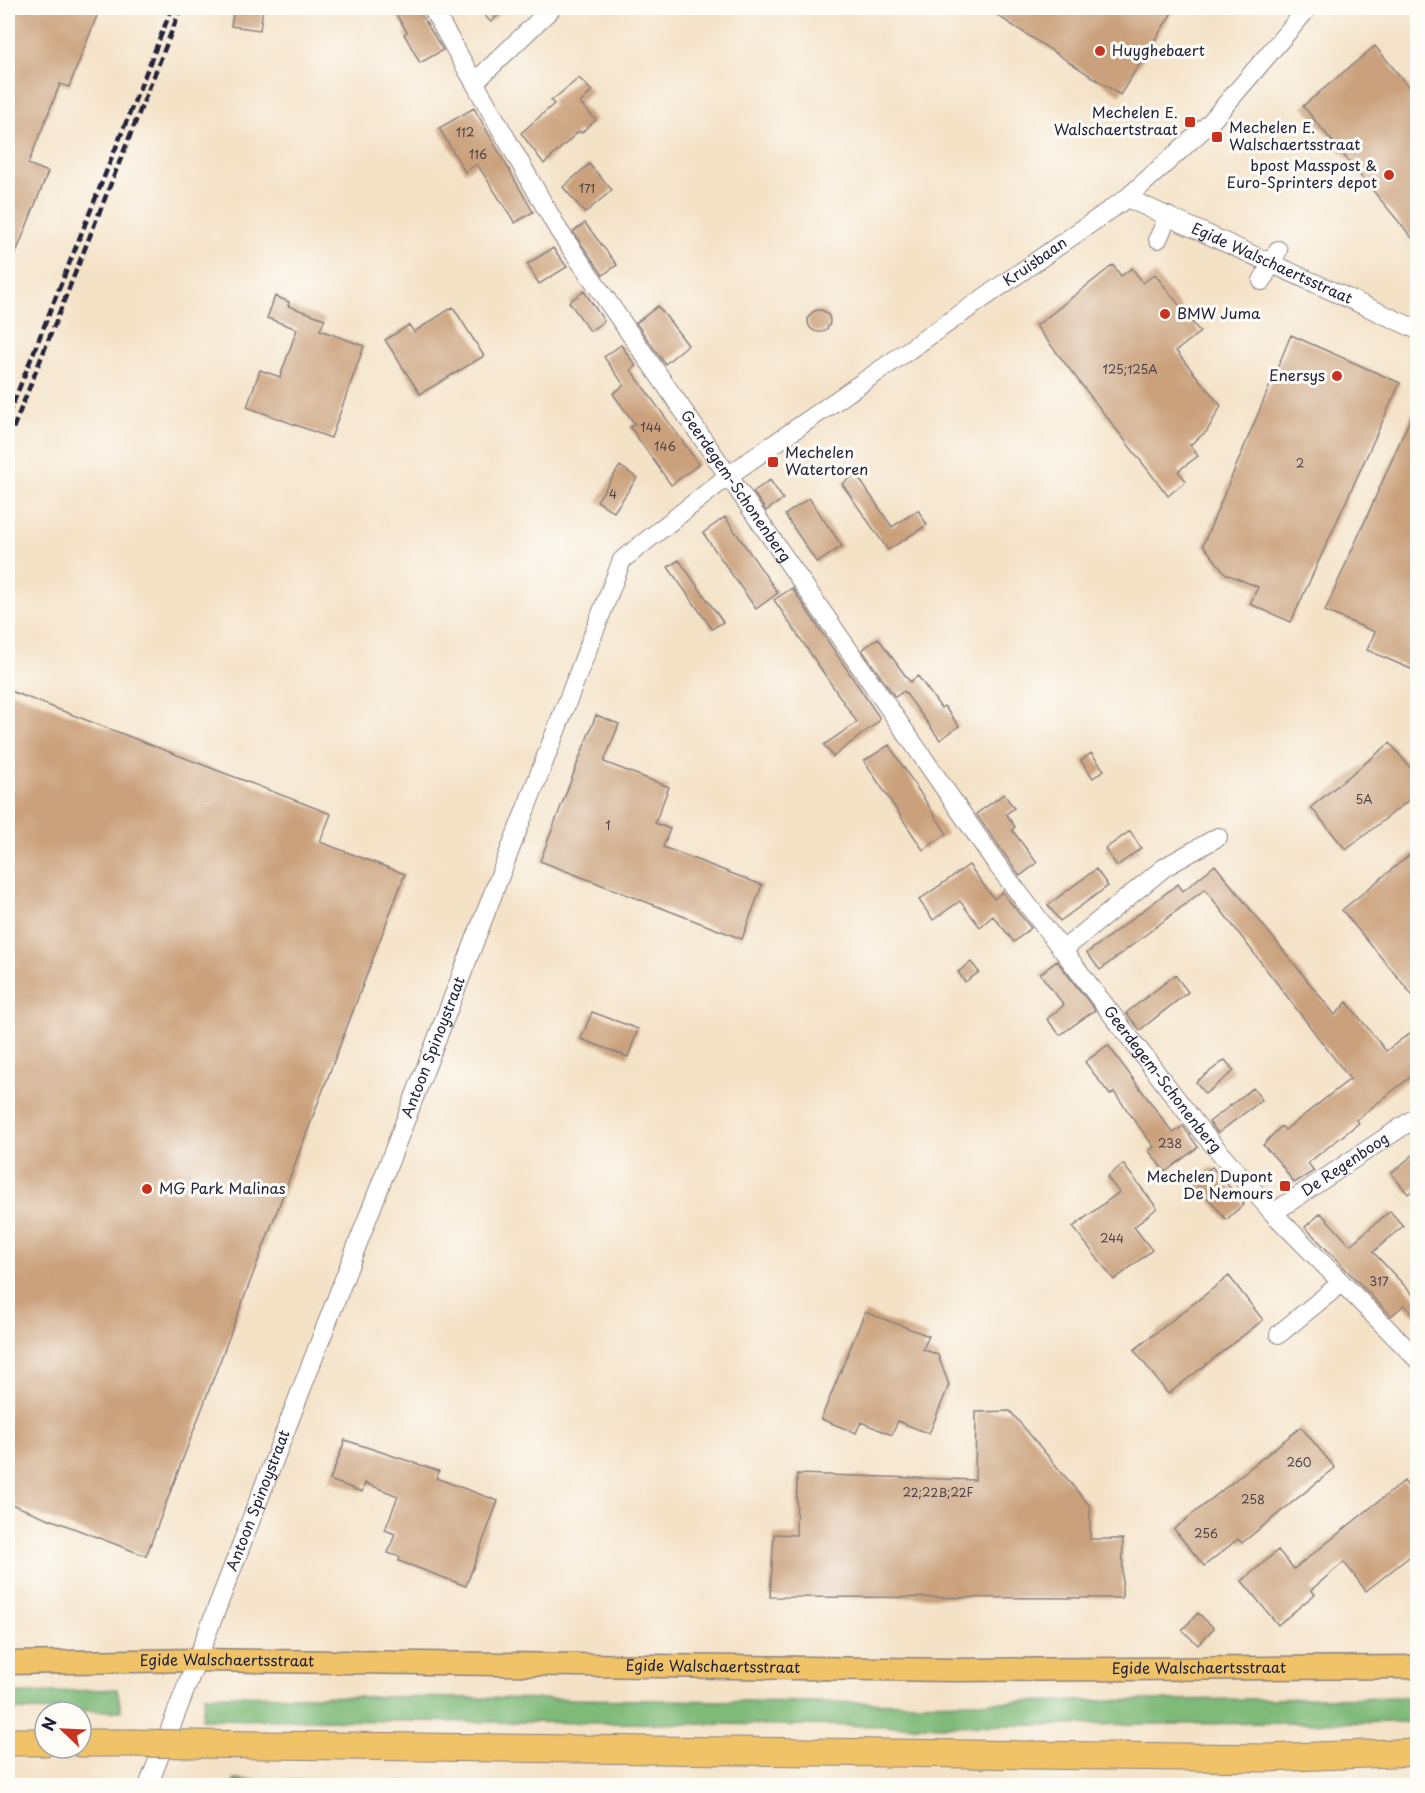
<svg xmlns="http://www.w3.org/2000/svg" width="1425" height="1793" font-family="'Playpen Sans',sans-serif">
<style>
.forest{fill:#7fba78;stroke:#506e5a;stroke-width:1.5}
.building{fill:#caa17c}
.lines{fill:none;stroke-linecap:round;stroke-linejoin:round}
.minor-casing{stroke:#8b8281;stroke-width:20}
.major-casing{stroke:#8b8281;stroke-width:25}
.highway-casing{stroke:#8b8281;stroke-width:29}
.minor{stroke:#fff;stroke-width:18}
.major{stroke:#f0c369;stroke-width:22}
.highway{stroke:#f0c369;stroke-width:27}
.rail{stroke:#22223b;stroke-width:4.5;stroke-dasharray:9 4.5;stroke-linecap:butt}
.highway-bridge-casing{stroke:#8b8281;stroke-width:29;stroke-linecap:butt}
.highway-bridge{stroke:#f0c369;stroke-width:27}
.poi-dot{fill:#c8321e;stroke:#fdfcf7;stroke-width:2}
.labels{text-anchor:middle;stroke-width:6;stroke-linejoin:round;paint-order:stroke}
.number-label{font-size:12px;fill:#4c424b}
.poi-label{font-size:15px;fill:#22223b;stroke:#fdfcf7;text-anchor:start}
.street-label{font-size:15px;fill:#22223b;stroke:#fdfcf7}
</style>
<rect width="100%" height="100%" fill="#fdfcf7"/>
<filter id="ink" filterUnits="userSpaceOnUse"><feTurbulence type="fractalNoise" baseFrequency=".0167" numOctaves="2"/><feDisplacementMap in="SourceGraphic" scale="12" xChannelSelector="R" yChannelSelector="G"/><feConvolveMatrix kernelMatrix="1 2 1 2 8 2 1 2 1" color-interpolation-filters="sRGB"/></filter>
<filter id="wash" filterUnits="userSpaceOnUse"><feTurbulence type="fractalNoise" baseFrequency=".008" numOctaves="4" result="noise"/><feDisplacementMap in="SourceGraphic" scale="24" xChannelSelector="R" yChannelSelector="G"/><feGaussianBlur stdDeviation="1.35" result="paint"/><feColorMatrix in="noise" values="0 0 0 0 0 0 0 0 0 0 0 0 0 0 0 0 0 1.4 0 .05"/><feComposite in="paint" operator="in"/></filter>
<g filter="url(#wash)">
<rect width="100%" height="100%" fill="#f4e2c7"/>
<path class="forest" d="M117,1689L121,1711L8,1710V1694Z
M205,1695L903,1703L1417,1697L1418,1722L909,1726L202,1719Z
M234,1780L530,1785H233Z"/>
<g id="blocks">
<path class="building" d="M8,8H100L69,87L60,84L28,164L48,172L8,273Z
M234,8H263L260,30L231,26Z
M392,8H417L443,50L420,63L404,34L407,32Z
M477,8H506L491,22Z
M986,8H1175L1120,95Z
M1375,46L1418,98V245L1303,106Z
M579,78L592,91L580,103L596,120L581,133L579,131L544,164L521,133L554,104L551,101Z
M474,108L533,212L515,223L477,164L465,172L439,128Z
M589,164L612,190L585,213L563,187Z
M585,223L617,265L603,275L573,232Z
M553,248L567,267L539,284L527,264Z
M1113,265L1121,276L1132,268L1143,283L1155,274L1200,332L1176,351L1221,406L1207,431L1190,445L1198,456L1178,471L1186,481L1168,496L1036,326Z
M584,291L604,321L590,331L569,302Z
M275,296L289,302L288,306L325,319L320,330L364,346L331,438L247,407L260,370L280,377L297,329L267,318Z
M658,306L688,345L665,364L636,323Z
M453,307L484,356L420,394L385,340L409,325L414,332Z
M808 321a11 11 0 1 1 22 0a11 11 0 1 1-22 0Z
M1291,335L1400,383L1291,622L1250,604L1258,587L1226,574L1203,545Z
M621,345L636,366L631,370L699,464L671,485L630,427L635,424L613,394L624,385L604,357Z
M1418,401V672L1367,650L1375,632L1325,611Z
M620,466L637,478L614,512L597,501Z
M856,474L892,527L918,510L927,525L888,550L842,484Z
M770,480L783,499L766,511L753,492Z
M809,498L842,546L817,563L785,515Z
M725,517L778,593L756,609L703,533Z
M679,560L723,622L712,629L668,567Z
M792,588L879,717V721L833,757L824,745L857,722L774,600Z
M878,638L910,682L918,676L941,708L944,706L959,726L940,740L904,691L895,697L862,650Z
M8,690L331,814L320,842L405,874L146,1556L8,1503Z
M596,715L619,724L604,762L669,787L655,823L670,829L663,847L762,885L742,939L540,861Z
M1390,743L1418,777V793L1346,850L1311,807Z
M889,745L947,834L923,850L864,761Z
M1091,753L1104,770L1093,778L1081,761Z
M1004,794L1014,808L1006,814L1015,827L1012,830L1037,863L1020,876L976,814Z
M1130,831L1141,848L1117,866L1105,849Z
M1418,848V1002L1342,910Z
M969,865L994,899L1002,892L1031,928L1014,942L993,916L980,927L960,901L933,920L919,900Z
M1215,865L1335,1015L1347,1002L1386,1051L1418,1027V1071L1356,1120L1359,1123L1308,1163L1314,1171L1294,1183L1280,1163L1263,1145L1281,1126L1285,1130L1350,1079L1205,889L1100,970L1087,953L1178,884L1183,891Z
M1096,869L1108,886L1060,921L1048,905Z
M1057,961L1095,1010L1060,1035L1047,1019L1064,1005L1040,974Z
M971,962L979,972L965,982L958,972Z
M1175,975L1188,992L1140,1030L1126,1013Z
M592,1012L638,1029L628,1057L581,1039Z
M1108,1045L1173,1133L1183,1126L1198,1147L1165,1172L1149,1151L1154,1147L1114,1092L1110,1095L1085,1062Z
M1225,1060L1234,1071L1205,1094L1196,1082Z
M1253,1088L1262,1100L1218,1133L1209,1122Z
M1418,1151V1186L1408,1194L1391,1173Z
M1123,1164L1157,1208L1134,1227L1152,1250L1114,1280L1073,1227L1119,1192L1107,1177Z
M1212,1167L1244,1204L1226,1220L1207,1196L1201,1200L1189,1185Z
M1390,1211L1403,1226L1373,1252L1418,1300V1319L1404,1305L1391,1316L1305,1227L1321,1213L1350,1245Z
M1229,1276L1263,1320L1168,1394L1134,1350Z
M865,1312L929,1336L923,1349L938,1355L949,1385L929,1434L898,1421L892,1435L861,1422L856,1433L821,1419Z
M1010,1411L1090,1506V1539H1123L1122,1598L770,1597L774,1534L796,1535L797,1474L975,1480L976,1412Z
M1301,1427L1335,1468L1242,1543L1238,1539L1204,1566L1174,1529Z
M345,1440L439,1471L436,1478L498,1501L466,1586L399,1561L400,1557L388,1553L395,1534L385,1530L398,1496L365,1483L362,1492L330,1480Z
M1404,1481L1418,1499V1550L1366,1591L1344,1562L1311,1590L1315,1594L1278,1625L1242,1581L1278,1550L1294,1569Z
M1198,1613L1214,1628L1198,1645L1182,1630Z"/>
</g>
</g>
<g filter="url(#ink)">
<use href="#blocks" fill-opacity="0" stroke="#8b8281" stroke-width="1.5"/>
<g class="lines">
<defs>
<g id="minor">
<path id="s1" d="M432,8L559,231L998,866L1202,1132L1273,1213L1418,1360"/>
<path d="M475,82L552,8"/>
<path id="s2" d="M1127,198L1418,330"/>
<path d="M1158,239L1168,216"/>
<path d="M1262,281L1278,250"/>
<path d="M1064,949L1165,867L1218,837"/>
<path id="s3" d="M1273,1213L1418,1116"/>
<path d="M1279,1334L1340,1284"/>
<path id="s4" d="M148,1786L622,560L728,476L1127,198L1209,124L1308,8"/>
</g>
<g id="major">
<path id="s5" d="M8,1663L196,1660L954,1670L1418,1667"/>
</g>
<path id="highway" d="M8,1742H45
M81,1743H130
M192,1744L1266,1758L1418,1752"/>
</defs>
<use href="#minor" class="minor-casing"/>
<use href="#major" class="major-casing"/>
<use href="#highway" class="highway-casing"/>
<use href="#minor" class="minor"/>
<use href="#major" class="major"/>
<use href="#highway" class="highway"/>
<path class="rail" d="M8,416L172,8
M8,441L181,8"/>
<defs>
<path id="highway-bridge" d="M130,1743L192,1744"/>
</defs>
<use href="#highway-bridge" class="highway-bridge-casing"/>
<use href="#highway-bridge" class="highway-bridge"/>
</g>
</g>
<g class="poi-dot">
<circle cx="1100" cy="51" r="6"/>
<rect x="1184" y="116" width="12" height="12" rx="3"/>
<rect x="1211" y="131" width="12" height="12" rx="3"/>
<circle cx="1389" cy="175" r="6"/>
<circle cx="1165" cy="314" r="6"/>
<circle cx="1337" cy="376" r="6"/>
<rect x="767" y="456" width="12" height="12" rx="3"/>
<rect x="1279" y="1180" width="12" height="12" rx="3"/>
<circle cx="147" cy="1189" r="6"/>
</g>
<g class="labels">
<g class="number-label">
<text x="465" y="137">112</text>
<text x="478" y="159">116</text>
<text x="587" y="193">171</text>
<text x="1130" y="374">125;125A</text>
<text x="651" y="432">144</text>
<text x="665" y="451">146</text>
<text x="1300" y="468">2</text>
<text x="613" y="499">4</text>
<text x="1364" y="804">5A</text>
<text x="608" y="830">1</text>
<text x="1170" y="1148">238</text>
<text x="1112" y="1243">244</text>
<text x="1379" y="1286">317</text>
<text x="1299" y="1467">260</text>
<text x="938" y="1497">22;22B;22F</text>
<text x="1253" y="1504">258</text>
<text x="1206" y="1538">256</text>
</g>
<g class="poi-label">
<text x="1112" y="56">Huyghebaert</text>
<text x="1178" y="118" text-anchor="end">Mechelen E.<tspan x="1178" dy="17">Walschaertstraat</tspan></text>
<text x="1229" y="133">Mechelen E.<tspan x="1229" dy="17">Walschaertsstraat</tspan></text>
<text x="1377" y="171" text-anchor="end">bpost Masspost &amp;<tspan x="1377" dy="17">Euro-Sprinters depot</tspan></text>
<text x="1177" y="319">BMW Juma</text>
<text x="1325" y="381" text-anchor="end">Enersys</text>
<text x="785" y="458">Mechelen<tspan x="785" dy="17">Watertoren</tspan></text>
<text x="1273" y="1182" text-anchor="end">Mechelen Dupont<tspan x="1273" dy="17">De Nemours</tspan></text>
<text x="159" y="1194">MG Park Malinas</text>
</g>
<g class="street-label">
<text dy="5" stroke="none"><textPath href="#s4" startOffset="1824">Kruisbaan</textPath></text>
<text dy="5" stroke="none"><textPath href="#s2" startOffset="159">Egide Walschaertsstraat</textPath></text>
<text dy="5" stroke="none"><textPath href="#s1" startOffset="567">Geerdegem-Schonenberg</textPath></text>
<text dy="5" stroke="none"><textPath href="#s4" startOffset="792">Antoon Spinoystraat</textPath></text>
<text dy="5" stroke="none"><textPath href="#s1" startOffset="1298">Geerdegem-Schonenberg</textPath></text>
<text dy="5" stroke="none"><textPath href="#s3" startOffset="87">De Regenboog</textPath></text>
<text dy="5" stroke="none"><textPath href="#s4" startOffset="306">Antoon Spinoystraat</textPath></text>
<text dy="5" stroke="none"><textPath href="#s5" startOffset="219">Egide Walschaertsstraat</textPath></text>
<text dy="5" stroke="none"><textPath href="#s5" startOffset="705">Egide Walschaertsstraat</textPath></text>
<text dy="5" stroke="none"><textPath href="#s5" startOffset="1191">Egide Walschaertsstraat</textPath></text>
</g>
</g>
<rect width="1425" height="1793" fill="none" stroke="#fdfcf7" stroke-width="30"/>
<g transform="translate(63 1730) rotate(293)"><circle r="28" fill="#fdfcf7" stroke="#a5a5ac" stroke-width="1.5"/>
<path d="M0-4.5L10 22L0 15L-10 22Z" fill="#c8321e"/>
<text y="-9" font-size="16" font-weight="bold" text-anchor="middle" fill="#22223b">N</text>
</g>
</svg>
